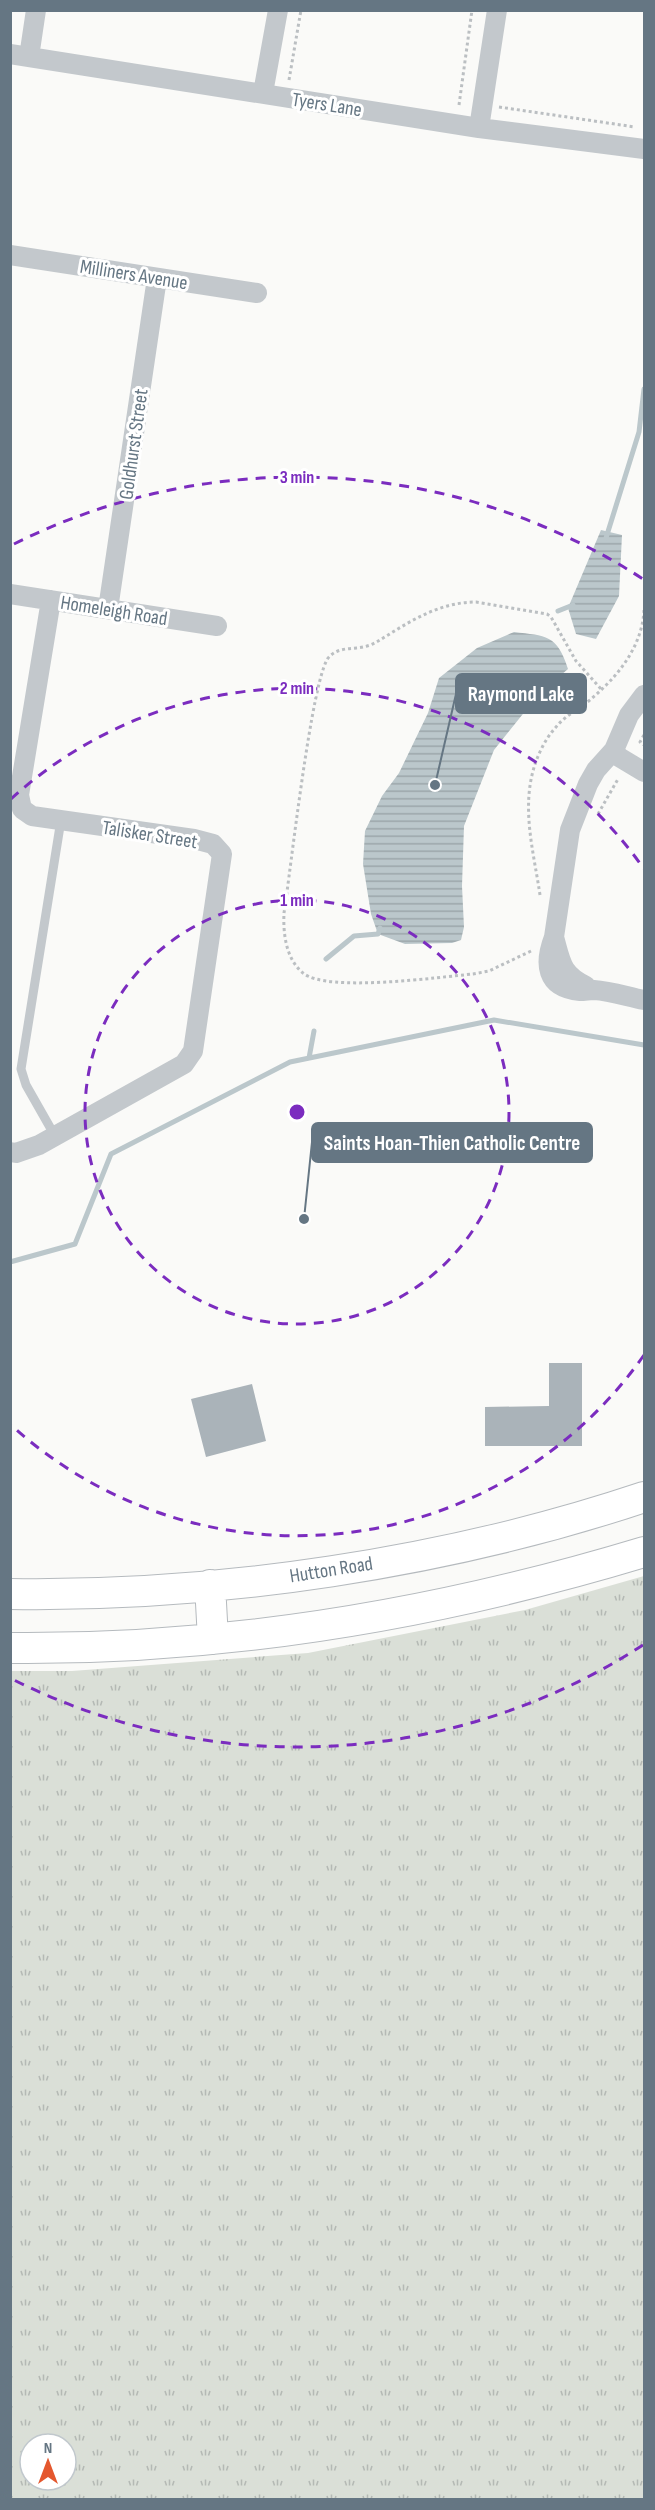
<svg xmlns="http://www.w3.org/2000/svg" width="655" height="2510" font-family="'Sofia Sans Condensed',sans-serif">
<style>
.grass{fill:url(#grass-tufts);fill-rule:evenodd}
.water{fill:url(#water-rules)}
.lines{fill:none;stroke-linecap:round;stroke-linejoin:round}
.stream{stroke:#bbc7cb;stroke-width:5}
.building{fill:#aab3b9}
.primary-casing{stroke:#b5babe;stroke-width:32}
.path{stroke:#bbbfc2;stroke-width:3;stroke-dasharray:3 3;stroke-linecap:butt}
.lane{stroke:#c3c8cc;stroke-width:9}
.street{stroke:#c3c8cc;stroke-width:20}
.primary{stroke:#fff;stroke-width:30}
.ring{fill:none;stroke:#7b2cbf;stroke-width:3;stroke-dasharray:10 8}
.labels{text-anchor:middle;stroke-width:6;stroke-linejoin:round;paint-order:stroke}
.street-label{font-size:20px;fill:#657683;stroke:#fff}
.centre{fill:#7b2cbf;stroke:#fff;stroke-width:3}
.ring-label{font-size:18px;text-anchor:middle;font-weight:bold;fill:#7b2cbf;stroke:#fff;stroke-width:6;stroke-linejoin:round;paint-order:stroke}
.leader{fill:none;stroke:#657683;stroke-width:2}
.callout-dot{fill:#657683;stroke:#fff;stroke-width:2}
.callout{fill:#657683;stroke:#657683;stroke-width:2}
.callout-label{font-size:21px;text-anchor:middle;font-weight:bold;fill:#fff}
</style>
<defs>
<pattern id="grass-tufts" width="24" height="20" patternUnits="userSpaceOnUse" patternTransform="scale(1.5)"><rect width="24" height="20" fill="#dadfd7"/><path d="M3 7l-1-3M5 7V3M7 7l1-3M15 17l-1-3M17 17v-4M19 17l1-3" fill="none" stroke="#b4b9b4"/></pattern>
<pattern id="water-rules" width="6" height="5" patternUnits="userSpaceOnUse" patternTransform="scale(1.5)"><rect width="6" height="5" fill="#bbc7cb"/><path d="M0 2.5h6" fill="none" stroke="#9ca6aa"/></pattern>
</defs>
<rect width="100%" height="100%" fill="#fafaf8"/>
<path class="grass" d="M644,1576V2499H11V1671H72L308,1653L525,1610ZM30,2444H66V2480H30Z"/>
<path class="water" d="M601,530L622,535L619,596L596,639L576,634L568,608Z
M514,632C546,636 557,634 568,669L539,694L494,750L464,826L462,886L464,927L461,940L452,943L405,944L378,934L371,914L363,864L365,831L382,796L399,773L428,713L439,678L477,648Z"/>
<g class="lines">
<path class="stream" d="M606,538L639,432L644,389
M558,611L573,605
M326,959L354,936L378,934L380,928
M309,1058L314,1031
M10,1262L75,1244L111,1154L290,1062L494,1020L644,1045"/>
</g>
<path class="building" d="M549,1363H582V1446H485V1407L549,1406Z
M252,1384L266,1441L206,1457L191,1399Z"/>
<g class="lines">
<defs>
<path id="primary" d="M210,1585L213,1639
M10,1594C218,1597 447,1563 644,1497
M10,1648C226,1650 439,1614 644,1552"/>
</defs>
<use href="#primary" class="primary-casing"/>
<path class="path" d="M289,80L301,10
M459,105L472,10
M499,107L635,127
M644,735L640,742L644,745
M598,814L618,779
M540,895C534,854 522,812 533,771C537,756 545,739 556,727C564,717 575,711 585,704C615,680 642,649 644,610
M531,951L489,971L473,974C439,977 327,993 303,973C286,959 283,934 284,913C290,876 312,674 329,657C339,646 354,650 367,646C375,644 381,639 388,635C415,618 443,602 476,602L547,614L551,617L576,661L602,690"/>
<path class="lane" d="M55,1136L26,1085L21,1069L61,820"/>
<path class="street" d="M10,54L479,128L644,149
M29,57L36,10
M263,93L278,10
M479,128L497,10
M10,255L257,293
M10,594L217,626
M108,609L157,278
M644,695L629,715L614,750L596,770L588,784L570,830L554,937C544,963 545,988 580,991C585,991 589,990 594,990C611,991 628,997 644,1000
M614,750L619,757L644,772
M554,937C561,962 561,974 586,986
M10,1152L16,1153L39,1145L184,1064L193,1051L222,854L213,844L194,839L32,816L22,809L19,795L51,600"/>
<use href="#primary" class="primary"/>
</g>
<g class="ring">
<circle cx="297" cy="1112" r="212"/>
<path d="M644 1355A424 424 0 0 1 11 1425M11 799A424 424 0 0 1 644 869"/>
<path d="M643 1645A635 635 0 0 1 14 1680M14 544A635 635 0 0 1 643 579"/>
</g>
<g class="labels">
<g class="street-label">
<text transform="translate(327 104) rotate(9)" y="7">Tyers Lane</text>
<text transform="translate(134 274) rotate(9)" y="7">Milliners Avenue</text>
<text transform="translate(133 444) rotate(-82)" y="7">Goldhurst Street</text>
<text transform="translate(114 610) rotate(9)" y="7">Homeleigh Road</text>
<text transform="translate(150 834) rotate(9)" y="7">Talisker Street</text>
<text transform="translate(331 1569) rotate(-9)" y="7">Hutton Road</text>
</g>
</g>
<circle cx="297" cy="1112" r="9" class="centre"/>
<g class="ring-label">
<text x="297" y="483">3 min</text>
<text x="297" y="694">2 min</text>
<text x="297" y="906">1 min</text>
</g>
<path class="leader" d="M435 785L456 694M304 1219L312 1142"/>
<g class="callout-dot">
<circle cx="435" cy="785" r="6"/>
<circle cx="304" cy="1219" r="6"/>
</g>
<g class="callout">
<rect x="456" y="674" width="130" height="39" rx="6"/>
<rect x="312" y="1123" width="280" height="39" rx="6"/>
</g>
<g class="callout-label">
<text x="521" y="701">Raymond Lake</text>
<text x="452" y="1150">Saints Hoan-Thien Catholic Centre</text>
</g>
<rect width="655" height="2510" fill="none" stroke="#657683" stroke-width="24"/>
<g transform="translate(48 2462)"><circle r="28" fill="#ffffff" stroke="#c1c8cd" stroke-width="1.5"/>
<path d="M0-4.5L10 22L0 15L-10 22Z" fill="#e4572e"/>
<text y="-9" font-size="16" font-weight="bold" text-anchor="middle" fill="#657683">N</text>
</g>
</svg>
